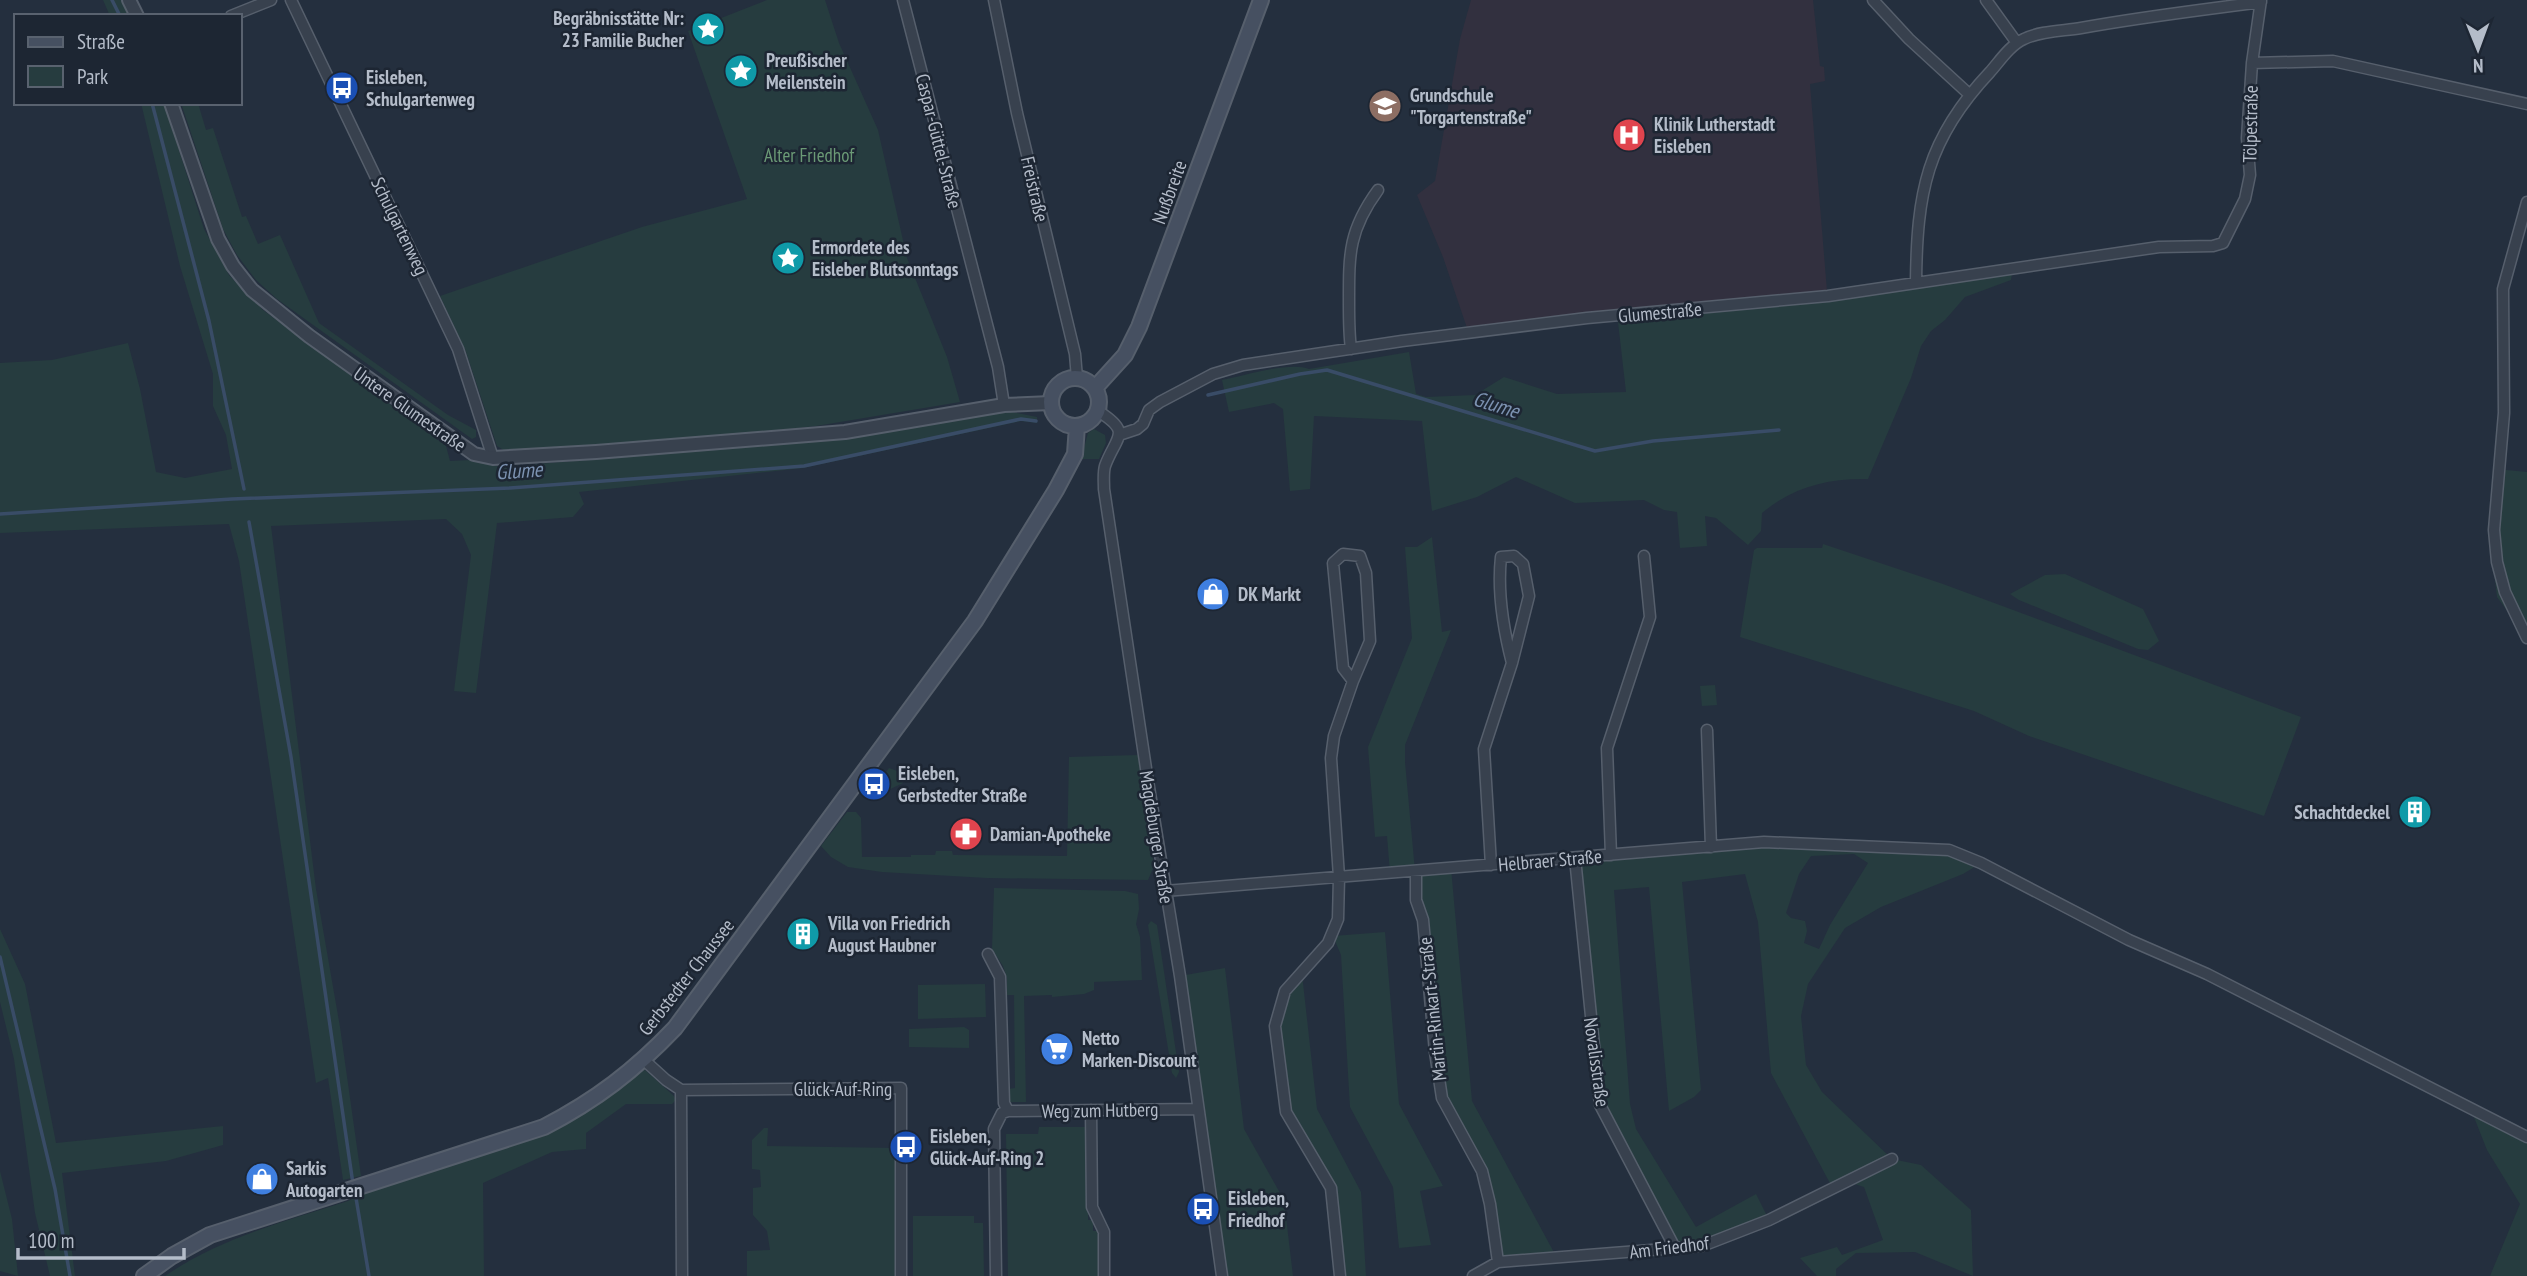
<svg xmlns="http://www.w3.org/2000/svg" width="2527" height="1276" font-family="'PT Sans Narrow',sans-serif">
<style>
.medical{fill:#32303f}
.green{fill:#263c3f;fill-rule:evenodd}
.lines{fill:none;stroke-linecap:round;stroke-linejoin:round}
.stream{stroke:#394c67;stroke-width:3.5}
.minor-casing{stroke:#565f6c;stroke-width:13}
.tertiary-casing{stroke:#565f6c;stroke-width:16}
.secondary-casing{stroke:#565f6c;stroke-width:18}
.minor{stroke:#38414e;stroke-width:10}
.tertiary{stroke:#38414e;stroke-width:12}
.secondary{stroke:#465061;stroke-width:14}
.labels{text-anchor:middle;stroke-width:5;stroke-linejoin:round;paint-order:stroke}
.poi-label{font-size:19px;font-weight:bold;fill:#b4bcc9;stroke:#1d2633;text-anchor:start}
.street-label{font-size:19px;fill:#b4bcc9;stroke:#1d2633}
.park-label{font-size:19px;fill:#6b9a76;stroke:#1d2633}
.water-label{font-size:21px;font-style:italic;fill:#7c92b1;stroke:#1d2633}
</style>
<rect width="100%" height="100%" fill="#242f3e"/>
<path class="medical" d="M1471,0H1813L1820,66L1824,67L1825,81L1810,84L1827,291L1720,303L1589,313L1468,331L1443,257L1417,195L1435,181L1460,39Z"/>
<path class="green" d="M103,0H123L130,16H110Z
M767,0H825L839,43L878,130L907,258L947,357L960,402L816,426L764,432L507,452L497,446L466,352L440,296L642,227L747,199L688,31Z
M141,103H164L204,229L229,275L263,310L446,446L450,461L470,460L501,467L855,437L1007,411L1037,417V423L1021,421L803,468L579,492L584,504L573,517L497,523L476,693L454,691L471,555L462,534L446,519L271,526L316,889L340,1027L361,1176L343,1180L328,1078L316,1083L239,561L229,524L0,533V363L52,360L128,343L140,389L156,472L185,478L232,469L226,435L213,406V374L180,266Z
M181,103H198L206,130L213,128L242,217L246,216L258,244L280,235L319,323L448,415L476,430V437L472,439L277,299L256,280L237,255L223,229Z
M2012,273L2011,280L1965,297L1945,320L1931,331L1921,346L1911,378L1868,479C1828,478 1793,487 1762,513L1761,531L1748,545L1716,518L1705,516L1707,546L1680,548L1677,512L1664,510L1644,500L1575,503L1516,477L1477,497L1432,511L1422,421L1314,416L1310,489L1290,491L1283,409L1274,403L1229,412L1222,380C1243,376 1290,361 1309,369L1409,352L1416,394L1426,397L1475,395L1504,377L1557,394L1626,392L1618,322L1831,301L1911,286Z
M1094,429L1105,435L1106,443L1099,459H1081L1088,433Z
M2496,469L2527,472V638L2497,597L2489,528Z
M1432,537L1442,632L1451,630L1405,745V762L1415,871L1451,868L1472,1101L1557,1258L1498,1262L1482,1171L1442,1098L1423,920L1407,872L1390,873L1387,836L1375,837L1368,747L1412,638L1405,547H1417Z
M1823,544L1943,584L2301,717L2264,816L2029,736L1974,711L1740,637L1754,550L1757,548H1822Z
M2065,574L2143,609L2159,641L2148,650L2138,649L2019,600L2010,594L2045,575Z
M1715,685L1717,705L1702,706L1700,686Z
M1138,755L1154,866L1148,880L987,878L882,872L848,867L831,857L821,846L847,812H856L861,818L862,857H911V855H935L936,851H952L953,855L1067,856L1069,757Z
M889,768L903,773V783L878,795L870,793Z
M1764,842L1936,848L1981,863L1963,874L1881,907L1845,928L1808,984L1801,1016L1806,1065L1822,1092L1892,1159L1921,1165L1971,1210L1973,1276L1915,1252L1856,1253L1836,1269V1276H1817L1800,1258L1837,1247L1842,1255L1883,1240L1864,1187L1845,1181L1832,1187L1771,1073L1758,922L1745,874L1682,882L1701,1090L1694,1097L1669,1111L1649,887L1614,890L1630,1104L1636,1129L1696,1227L1756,1194L1769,1220L1702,1246L1675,1248L1605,1116L1575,858ZM1854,854L1868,863L1830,925L1819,949L1804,943L1807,931L1805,921L1791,918L1786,913L1799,874L1811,856Z
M994,888L1125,891L1138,894L1139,909L1136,924L1140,937L1142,980L1094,982V990L1084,994L1052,997V995L1024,996L1026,1102H1009L1008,1089L1015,1088L1014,995H1007V978L1003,966L992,949Z
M1151,921L1157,925L1179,1072L1176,1078L1172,1073L1148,925Z
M0,929L25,984L56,1143L223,1126V1145L166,1161L62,1173L75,1276H50L35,1213L14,1059L0,1002Z
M1385,932L1399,1104L1443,1186L1420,1191L1431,1245L1399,1248L1393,1187L1350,1107L1341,955L1333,936Z
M1225,968L1244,1129L1284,1200L1293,1276H1222L1180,976Z
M1302,974L1317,1109L1361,1192L1366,1276H1340L1332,1199L1286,1112L1275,1026L1279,1007Z
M985,984L986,1017L918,1019V985Z
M964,1027L969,1030V1048L909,1047V1029Z
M645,1070L674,1096L676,1100L672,1104H626L586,1133V1149L552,1152L483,1183L484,1276H165C220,1238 286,1221 348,1201L361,1194V1192L542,1132L638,1071Z
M2470,1107L2527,1137V1276H2490L2520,1204L2487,1150Z
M1039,1127H1088V1220H1093V1231H1099L1100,1276H1008L1006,1134H1038Z
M764,1128H768L767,1146L897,1148V1276H747V1251L770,1250L767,1231L753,1215V1188L761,1187L760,1170L752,1169V1140Z
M0,1171L12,1219L18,1276L0,1271Z
M913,1216H974V1223H983L984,1276H913Z"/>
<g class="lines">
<path class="stream" d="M112,0L120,16
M152,103L209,321L244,489
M1208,395L1300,374L1327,370L1595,451L1653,441L1779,430
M0,514L232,499L510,488L804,466L1021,419L1036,421
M249,522L291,757L353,1184
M0,957L55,1189L70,1276
M355,1192L369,1276"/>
<defs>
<path id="minor" d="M291,0L458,349L493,458
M903,0L998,367L1004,405
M994,0L1017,113L1075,354L1077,378
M1873,0L1909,39L1970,95
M1986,0L2017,43
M231,16L271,0
M2252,63L2333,61L2527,104
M2527,202L2503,289L2504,413L2494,530L2497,562L2505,592L2527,638
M1916,282C1917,193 1926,140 1990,72C1999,62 2010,45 2024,39C2040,31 2063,31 2081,28C2141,17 2201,10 2261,2
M1351,349C1349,334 1349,319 1349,304C1349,255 1348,231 1378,190
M1098,411C1133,433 1116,436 1105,466C1103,473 1104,481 1104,489L1147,775L1180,976L1222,1276
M1119,435L1137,429L1143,424L1149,410L1160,402L1213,374L1243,365L1402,341L1587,318L1828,296L2159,247L2213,246L2223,243L2245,199L2250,175L2247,138L2252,63L2261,0
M1707,730L1711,847
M1611,855L1607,748L1650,617L1644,556
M1575,858L1600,1105L1675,1248
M1491,865L1484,749L1512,663L1529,596L1523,564L1514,556L1501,557C1497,593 1503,628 1512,663
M1416,871V900L1423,920L1435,1052L1442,1098L1482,1171L1490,1204L1498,1262
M1165,891L1764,842L1949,850L1981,863L2129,940L2207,974L2527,1137
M988,954L1000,977L1004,1103L1008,1111
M644,1060L666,1080L681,1090L901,1088V1276
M681,1090L682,1276
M1091,1110L1092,1207L1104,1232V1276
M996,1276L994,1129L1002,1113L1008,1111L1198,1109
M1340,1276L1331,1188L1286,1112L1275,1026L1285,991L1328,943L1338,919L1339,877L1331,758L1334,736L1353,681L1370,641L1366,573L1360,556L1343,554L1333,563L1343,668L1353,681
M1473,1276L1498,1262L1702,1246L1769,1220L1892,1159"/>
<path id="tertiary" d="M129,0L137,16
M171,103L218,239L233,266L252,290L309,336L474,454L493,458L596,452L845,432L1004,405L1051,403"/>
<path id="secondary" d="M1051 402a24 24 0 1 1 48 0a24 24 0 1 1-48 0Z
M1095,388L1125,355L1139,327L1261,0
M144,1276L172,1256L210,1235L544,1127C596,1100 634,1071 675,1028L975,621L1056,490L1075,454L1077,426"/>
</defs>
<use href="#minor" class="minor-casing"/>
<use href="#tertiary" class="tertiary-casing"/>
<use href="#secondary" class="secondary-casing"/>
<use href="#minor" class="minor"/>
<use href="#tertiary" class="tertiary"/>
<use href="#secondary" class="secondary"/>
</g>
<defs>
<symbol id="sight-disc" viewBox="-11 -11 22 22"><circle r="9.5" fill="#0f9aa8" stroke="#1d2633"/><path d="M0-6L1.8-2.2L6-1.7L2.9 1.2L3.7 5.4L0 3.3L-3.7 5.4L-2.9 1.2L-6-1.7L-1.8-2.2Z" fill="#fff"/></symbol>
<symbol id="bus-disc" viewBox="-11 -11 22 22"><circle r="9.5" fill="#1a4fb4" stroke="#1d2633"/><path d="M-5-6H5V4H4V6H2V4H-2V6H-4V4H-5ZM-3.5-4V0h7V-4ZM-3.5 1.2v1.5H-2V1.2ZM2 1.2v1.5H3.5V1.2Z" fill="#fff"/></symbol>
<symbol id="school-disc" viewBox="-11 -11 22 22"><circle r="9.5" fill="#8d6e63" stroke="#1d2633"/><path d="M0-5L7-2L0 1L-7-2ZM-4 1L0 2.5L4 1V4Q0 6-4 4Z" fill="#fff"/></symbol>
<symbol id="hospital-disc" viewBox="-11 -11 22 22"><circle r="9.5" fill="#e0444e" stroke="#1d2633"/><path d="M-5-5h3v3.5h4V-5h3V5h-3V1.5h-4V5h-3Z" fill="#fff"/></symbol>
<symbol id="shop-disc" viewBox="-11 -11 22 22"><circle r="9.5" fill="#3f7fe0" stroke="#1d2633"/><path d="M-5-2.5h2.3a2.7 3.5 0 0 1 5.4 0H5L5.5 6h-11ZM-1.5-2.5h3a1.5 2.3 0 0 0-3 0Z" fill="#fff"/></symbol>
<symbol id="building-disc" viewBox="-11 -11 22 22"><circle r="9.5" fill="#0f9aa8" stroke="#1d2633"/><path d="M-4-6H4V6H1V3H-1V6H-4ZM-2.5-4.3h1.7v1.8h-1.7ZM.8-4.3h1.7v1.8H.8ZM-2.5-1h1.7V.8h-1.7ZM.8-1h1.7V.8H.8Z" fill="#fff"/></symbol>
<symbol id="pharmacy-disc" viewBox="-11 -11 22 22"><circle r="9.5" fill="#e0444e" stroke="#1d2633"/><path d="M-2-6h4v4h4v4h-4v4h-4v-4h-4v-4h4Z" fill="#fff"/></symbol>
<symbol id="supermarket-disc" viewBox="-11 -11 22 22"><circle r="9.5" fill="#3f7fe0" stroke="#1d2633"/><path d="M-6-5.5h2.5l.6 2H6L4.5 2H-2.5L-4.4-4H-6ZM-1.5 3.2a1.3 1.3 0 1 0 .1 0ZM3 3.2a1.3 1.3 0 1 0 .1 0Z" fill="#fff"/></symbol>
</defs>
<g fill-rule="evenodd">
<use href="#sight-disc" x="689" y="10" width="38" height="38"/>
<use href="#sight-disc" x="722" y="52" width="38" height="38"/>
<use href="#bus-disc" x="323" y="69" width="38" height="38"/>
<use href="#school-disc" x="1366" y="87" width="38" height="38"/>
<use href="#hospital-disc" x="1610" y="116" width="38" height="38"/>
<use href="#sight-disc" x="769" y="239" width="38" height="38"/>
<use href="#shop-disc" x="1194" y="575" width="38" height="38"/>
<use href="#bus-disc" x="855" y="765" width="38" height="38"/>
<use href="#building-disc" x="2396" y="793" width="38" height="38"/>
<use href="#pharmacy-disc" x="947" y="815" width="38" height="38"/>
<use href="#building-disc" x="784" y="915" width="38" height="38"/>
<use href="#supermarket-disc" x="1038" y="1030" width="38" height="38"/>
<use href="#bus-disc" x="887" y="1128" width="38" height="38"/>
<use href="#shop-disc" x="243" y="1160" width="38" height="38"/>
<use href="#bus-disc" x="1184" y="1190" width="38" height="38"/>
</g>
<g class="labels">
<g class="poi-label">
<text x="684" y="25" text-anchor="end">Begräbnisstätte Nr:<tspan x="684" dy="22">23 Familie Bucher</tspan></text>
<text x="766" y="67">Preußischer<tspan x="766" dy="22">Meilenstein</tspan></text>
<text x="366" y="84">Eisleben,<tspan x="366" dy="22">Schulgartenweg</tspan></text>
<text x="1410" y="102">Grundschule<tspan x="1410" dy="22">"Torgartenstraße"</tspan></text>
<text x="1654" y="131">Klinik Lutherstadt<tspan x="1654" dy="22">Eisleben</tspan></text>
<text x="812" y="254">Ermordete des<tspan x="812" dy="22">Eisleber Blutsonntags</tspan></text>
<text x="1238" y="601">DK Markt</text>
<text x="898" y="780">Eisleben,<tspan x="898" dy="22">Gerbstedter Straße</tspan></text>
<text x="2390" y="819" text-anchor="end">Schachtdeckel</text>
<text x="990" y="841">Damian-Apotheke</text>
<text x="828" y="930">Villa von Friedrich<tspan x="828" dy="22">August Haubner</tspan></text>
<text x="1082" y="1045">Netto<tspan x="1082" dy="22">Marken-Discount</tspan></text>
<text x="930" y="1143">Eisleben,<tspan x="930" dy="22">Glück-Auf-Ring 2</tspan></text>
<text x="286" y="1175">Sarkis<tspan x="286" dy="22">Autogarten</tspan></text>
<text x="1228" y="1205">Eisleben,<tspan x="1228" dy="22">Friedhof</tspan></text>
</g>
<g class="street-label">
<text transform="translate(2250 124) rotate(-89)" y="7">Tölpestraße</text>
<text transform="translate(939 141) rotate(76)" y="7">Caspar-Güttel-Straße</text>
<text transform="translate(1035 189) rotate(77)" y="7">Freistraße</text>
<text transform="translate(1169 192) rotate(-70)" y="7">Nußbreite</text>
<text transform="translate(400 226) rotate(64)" y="7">Schulgartenweg</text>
<text transform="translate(1660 312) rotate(-5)" y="7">Glumestraße</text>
<text transform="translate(410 409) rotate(35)" y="7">Untere Glumestraße</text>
<text transform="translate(1157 837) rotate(81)" y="7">Magdeburger Straße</text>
<text transform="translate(1550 860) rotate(-5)" y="7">Helbraer Straße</text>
<text transform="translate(686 977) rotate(-52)" y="7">Gerbstedter Chaussee</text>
<text transform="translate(1432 1009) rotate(-96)" y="7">Martin-Rinkart-Straße</text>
<text transform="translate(1597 1062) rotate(82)" y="7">Novalisstraße</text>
<text x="843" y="1096">Glück-Auf-Ring</text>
<text transform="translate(1100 1110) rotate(-1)" y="7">Weg zum Hutberg</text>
<text transform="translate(1669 1247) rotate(-7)" y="7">Am Friedhof</text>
</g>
<g class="park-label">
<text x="809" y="162">Alter Friedhof</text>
</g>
<g class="water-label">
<text transform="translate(1496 405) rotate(17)" y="7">Glume</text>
<text transform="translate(519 471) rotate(-4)" y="7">Glume</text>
</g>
</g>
<rect x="14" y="14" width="228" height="91" fill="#1d2633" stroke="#59626f" stroke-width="2"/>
<rect x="28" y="37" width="35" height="10" fill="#465061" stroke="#59626f" stroke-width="2"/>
<text x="77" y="49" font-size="21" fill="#b4bcc9">Straße</text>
<rect x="28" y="66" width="35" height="21" fill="#263c3f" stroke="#59626f" stroke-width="2"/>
<text x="77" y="84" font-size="21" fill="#b4bcc9">Park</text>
<g transform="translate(2478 49) rotate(179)" stroke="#1d2633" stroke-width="5" paint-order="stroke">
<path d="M0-5L12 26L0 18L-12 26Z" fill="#b4bcc9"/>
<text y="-10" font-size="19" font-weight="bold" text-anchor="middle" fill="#b4bcc9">N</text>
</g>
<path d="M18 1248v10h166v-10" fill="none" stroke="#b4bcc9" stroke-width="3.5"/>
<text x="28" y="1248" font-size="21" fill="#b4bcc9" stroke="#1d2633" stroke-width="5" paint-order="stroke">100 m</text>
</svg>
